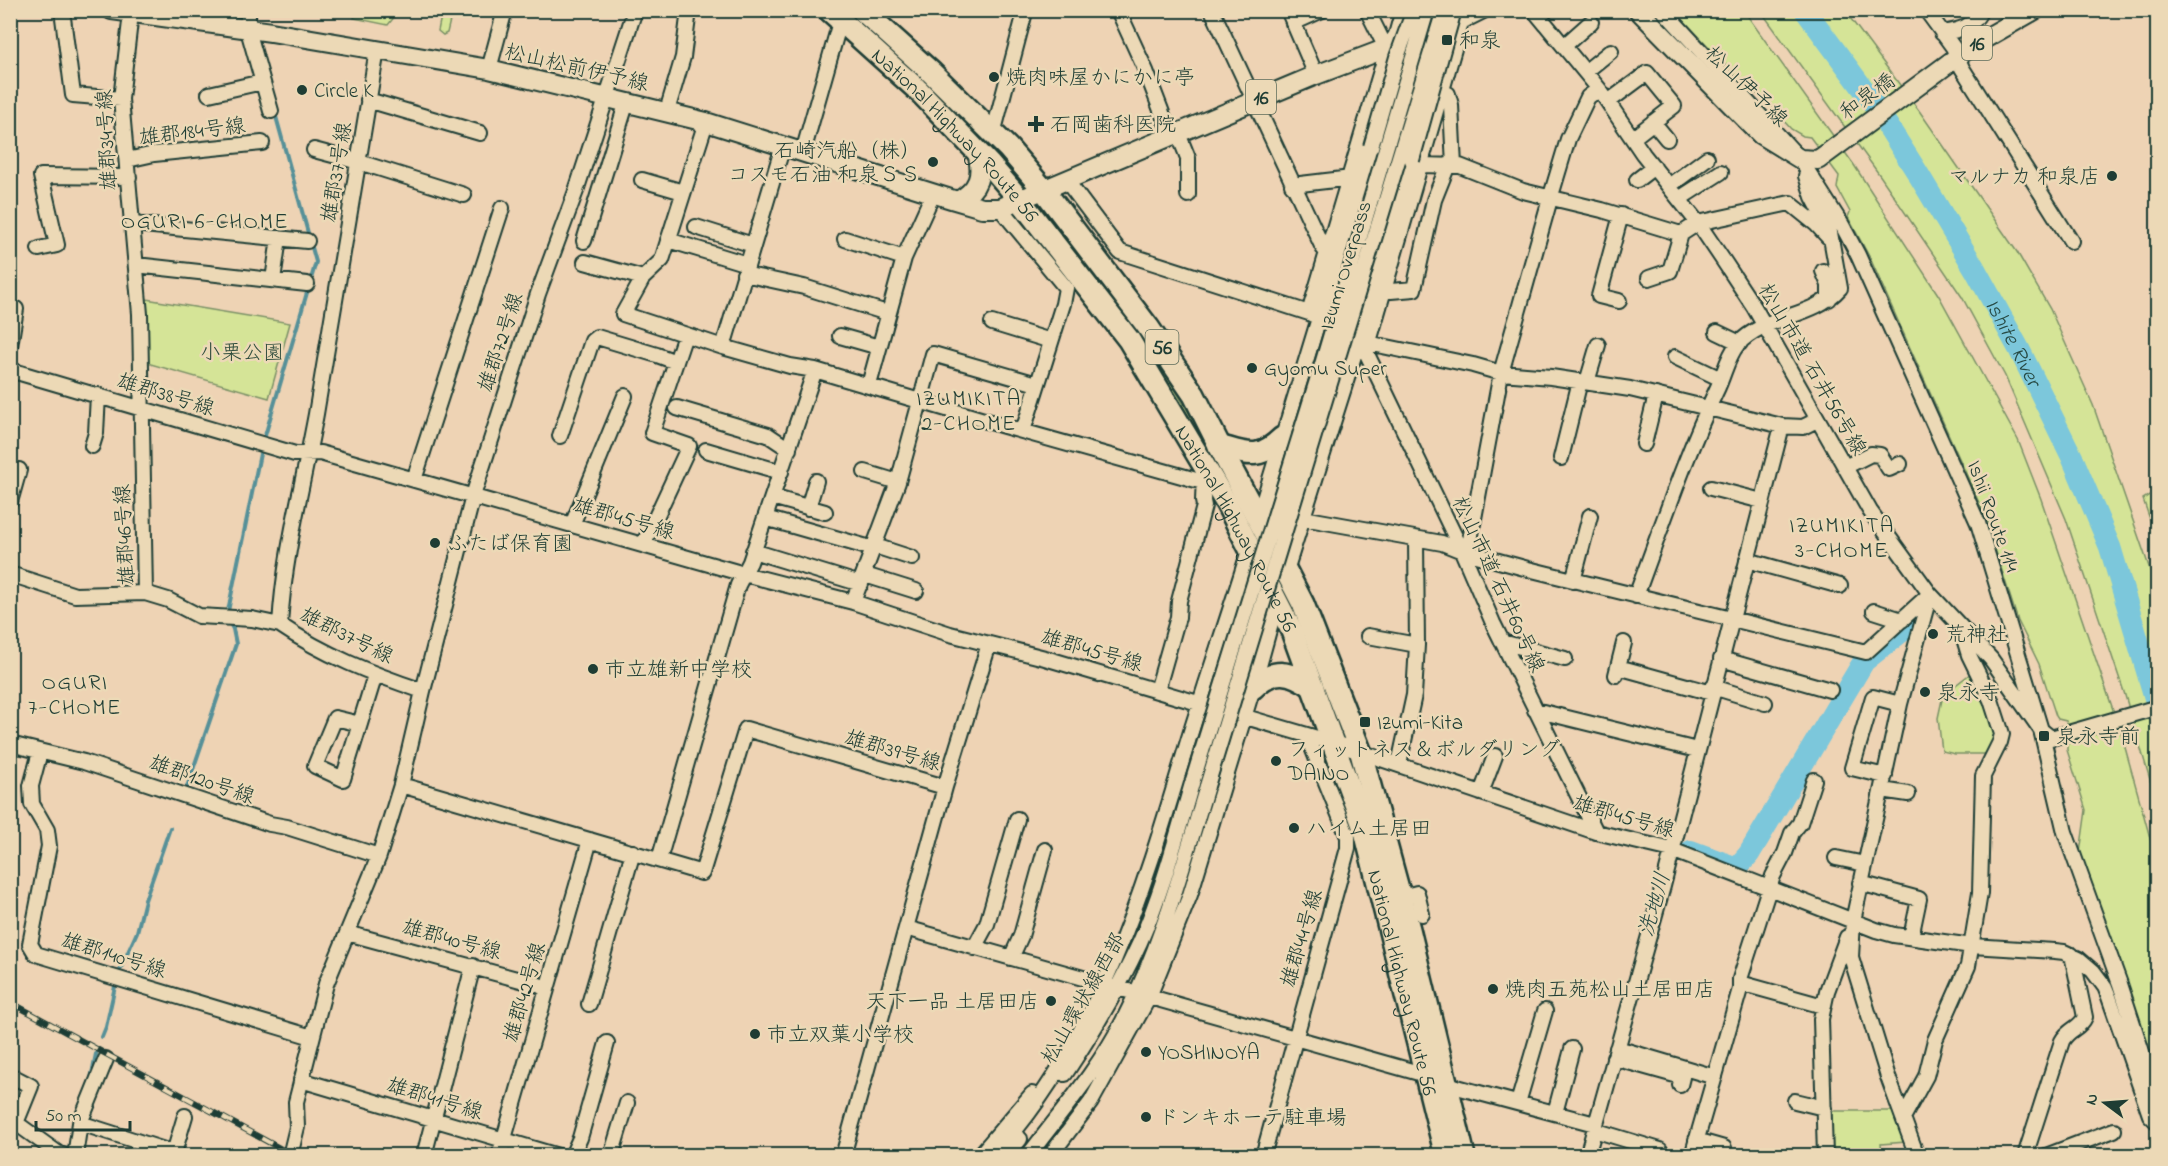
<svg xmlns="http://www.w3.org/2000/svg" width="2168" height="1166" font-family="'Indie Flower','Klee One',sans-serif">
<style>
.green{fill:#d5e497;stroke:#7a9066;stroke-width:1.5}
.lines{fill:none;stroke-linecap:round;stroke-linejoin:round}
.stream{stroke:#579098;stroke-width:4}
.river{stroke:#7cc7db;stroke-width:22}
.minor-casing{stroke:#1f3d34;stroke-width:18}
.major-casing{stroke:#1f3d34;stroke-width:22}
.highway-casing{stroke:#1f3d34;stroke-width:26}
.minor{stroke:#ecd9b6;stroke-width:14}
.major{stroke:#ecd9b6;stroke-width:18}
.highway{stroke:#ecd9b6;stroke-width:21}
.rail-casing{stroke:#1f3d34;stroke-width:6}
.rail{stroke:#ecd9b6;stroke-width:4;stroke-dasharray:11;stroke-linecap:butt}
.minor-bridge-casing{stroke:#1f3d34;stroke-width:18;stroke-linecap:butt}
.minor-bridge{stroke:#ecd9b6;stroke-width:14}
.poi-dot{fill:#1f3d34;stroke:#ecd9b6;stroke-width:2}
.labels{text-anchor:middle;stroke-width:5;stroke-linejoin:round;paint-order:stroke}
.shield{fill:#ecd9b6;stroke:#5c6c5b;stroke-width:1.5}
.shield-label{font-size:20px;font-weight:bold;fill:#1f3d34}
.poi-label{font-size:21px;fill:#1f3d34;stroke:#ecd9b6;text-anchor:start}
.street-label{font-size:21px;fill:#1f3d34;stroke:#ecd9b6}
.park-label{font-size:21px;fill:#314e3e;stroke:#ecd9b6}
.neighbourhood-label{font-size:22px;letter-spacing:1.5px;fill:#1f3d34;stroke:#ecd9b6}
.water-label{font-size:22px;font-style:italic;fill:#284b45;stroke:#ecd9b6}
</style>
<rect width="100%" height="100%" fill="#eed3b4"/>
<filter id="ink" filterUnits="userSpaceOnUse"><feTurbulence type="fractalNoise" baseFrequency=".0167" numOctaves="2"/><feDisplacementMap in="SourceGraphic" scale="12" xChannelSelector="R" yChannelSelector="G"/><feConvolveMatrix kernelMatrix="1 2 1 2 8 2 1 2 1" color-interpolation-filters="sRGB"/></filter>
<g filter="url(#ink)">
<path class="green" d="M356,11V10L399,11L388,25L354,18Z
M442,11H462L459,14L451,16L447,33L443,35L438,31Z
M1675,11H1744L1854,165L1939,296L2018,440L2041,499L2121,733L2157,863V1074L2141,1023L2080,853L2086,810L2067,750V745L2072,740L2066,721L2058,719L2056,716L2039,664L2018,621L1995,549L1996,544L1988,523L1870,258L1848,217L1850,212L1837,188L1839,176L1810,137L1803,136L1791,129L1767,102L1742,82Z
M1761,11H1845L1920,112L2017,252L2050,309L2093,405L2157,590V803L2124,692L2066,519L2005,376L1962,297L1881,177Z
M1094,271L1142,334L1201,433L1233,492L1137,336Z
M146,299L290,323L269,398L147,363Z
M2157,490V540L2143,499Z
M1975,670L1998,732L1990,754H1955L1942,751L1938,718L1943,695Z
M1831,1111H1895L1906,1142L1881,1144L1882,1155H1831Z"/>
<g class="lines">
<path class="stream" d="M264,439L316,262L275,113
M228,611L261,449
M186,790L236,644L233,629L229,622
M119,972L137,932L145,900L170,828
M102,1037L106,1027L116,982
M91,1079L96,1054"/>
<g class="river">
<path id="s1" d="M1805,10L1870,98L1917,172L1975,269L2019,349L2072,457L2110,547L2158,708"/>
<path d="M1691,851L1737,868L1749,854L1864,661L1921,616"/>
</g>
<defs>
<path id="minor" d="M62,10L73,95L121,99
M248,10V30L271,111
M1118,10L1146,71L1167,126L1182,143L1188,158V195
M1212,10L1323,248L1328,249
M1288,10L1316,75
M1367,10L1382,40L1388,47
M1534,10L1599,89L1643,154L1698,223L1725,263L1754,307L1870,511L1930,594L1991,659L2041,730L2051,738L2158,707
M1663,10L1800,159L1842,225L1858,255L1978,523L2041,730L2065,832L2120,984L2158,1101
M1926,10L1953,47L1962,68L2071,241
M131,13L121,99L140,314L145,593L168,600L199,616L252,619L280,625
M1463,13L1456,42L1366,352L1462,551L1493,623L1596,832
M1293,23L1322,10
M1942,33C1961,30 1972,28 1981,10
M1564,46L1591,22
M489,69L505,10
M1585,72L1611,51
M1442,92L1448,94L1451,105L1454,166
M209,94L262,82
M368,100L480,133
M1608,102L1647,73L1674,106L1633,138
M667,111L683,57L689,10
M706,122L662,260L643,278L623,314L723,347
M1653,122L1667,139
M993,134L1024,16L1023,10
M783,146L723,347L790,366L815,370L1004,426L1196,480L1216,487
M314,150L359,162L464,195
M803,152L842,15
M127,160L154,154L262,143
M1421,165L1460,166L1523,191L1602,210L1681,234L1698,223L1790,203L1816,224L1828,237
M642,180L683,192
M1066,180L1120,252L1309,313L1317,317
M1637,180L1654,167
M1292,185L1343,179L1348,181
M1669,186L1707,158
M1679,199L1721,172
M1000,208L1066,288L1063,304L1023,431
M133,224L307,241
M696,227L753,245
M845,239L904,258
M668,240L747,264
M584,241L627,101
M39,249L57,245L41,176L129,177
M585,262L643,278
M136,265L307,284
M1823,271L1829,285V299
M744,274L804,287L887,313
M1649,278L1670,271L1681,234
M273,280L279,238
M1384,290L1391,291L1414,289L1434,200L1448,165
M1619,301L1599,296L1621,215
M1309,313L1388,47L1396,35L1403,10
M992,323L1051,341
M1717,332L1740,343
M840,336L879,347
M1368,343L1473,365L1501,373L1551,377L1630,389L1782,426L1803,427L1817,420
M10,346L16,309
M1675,357L1721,379
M10,370L295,454L320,453L744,574L853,602L950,634L1045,658L1334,743L1596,832L1672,850L1876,930L1894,935L1972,946L2055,951L2064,952L2079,959L2093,971L2105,987L2109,997L2150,1115L2158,1123
M1587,382L1598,345
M869,385L904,258L933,194
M677,408L768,435L789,449
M560,436L592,341L597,337L657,355L676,362
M1644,444L1656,395
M92,446L96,433L98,395
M706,450L781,472
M1561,458L1580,381
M1845,467L1871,454L1880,455L1889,469L1900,464
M865,472L898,482
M414,480L502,208
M1711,488L1762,501
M772,497L825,512
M10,502L19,470
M808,508L816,481
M765,518L874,549
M1303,518L1442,543L1462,551L1528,569L1866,652L1930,594
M1257,522L1371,147
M572,525L625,396
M643,545L689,446L652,433L685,335
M875,546L912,558
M753,551L861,584
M1462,551L1470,540L1501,373L1550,199L1568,139L1588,97L1599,89
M1747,560L1840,586
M10,574L75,595L145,593
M1285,574L1350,369L1412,160
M865,575L916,591
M1573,581L1590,516
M1636,596C1662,526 1686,454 1718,387C1724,374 1728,356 1737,345C1765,314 1813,319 1840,288L1829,227L1813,197L1806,176
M853,602L898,482L933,354L1037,384
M1874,611L1902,620
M1368,636L1417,645
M1502,642L1565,659
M1721,659L1830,690
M1618,667L1712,693
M1616,675L1624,643
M1713,687L1765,703
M423,691L473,496L538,294L576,191L635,10
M1157,691L1178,617L1179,601L1204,506L1203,501L1204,475
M1535,710L1697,750
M360,724L335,718L315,766L343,779L375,675
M10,744L84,762L270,824L287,827L379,856
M40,752L31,786L32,804L47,830L49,846L30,944L36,954L312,1037
M1399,764L1414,695L1417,645L1416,539
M1885,776L1852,768L1873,697L1900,704
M401,785L702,873L746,729L945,787
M1882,790L1908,794
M1481,793L1495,756
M1836,858L1865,864
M659,860L738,585L750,562L815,370
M1860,883L1919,899L1911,937
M1394,899L1417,893L1422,914
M906,928L1426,1075L1457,1087L1595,1124
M347,933L539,985L545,989
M974,948L987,924L1017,819
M1011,958L1021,936L1045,850
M1740,983L1823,1006
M589,1004L633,852
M1617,1048L1715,1077
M1614,1058L1682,1077L1680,1085
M1065,1074C1093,1032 1119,988 1140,942C1163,890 1177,834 1193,780
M10,1075L31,1086L16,1123L59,1154L66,1156
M301,1080L558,1156
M1795,1101L1824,1108
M1518,1103L1545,1011
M1555,1113L1572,1049
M1903,1118L1926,1076L1935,1040L1968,966L1980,893L1983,776L2000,742L2002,734L1991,700L1969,655L1961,629
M80,1123L174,1153L185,1116
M1594,1130L1660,1150
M1696,1140L1724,1148
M75,1156L80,1123L106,1059
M290,1156L297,1127L296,1102L326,984L379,856L401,785L423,691C372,674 324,655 280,625C284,554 303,485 316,414C337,293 356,171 377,50
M424,1156L473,966
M499,1156L590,840
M572,1156L580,1138L607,1043
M611,1156L627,1103
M843,1156L945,787L989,644
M979,1156L1032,1094
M993,1156C1100,1040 1144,888 1188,741C1208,676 1230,612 1250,547
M1006,1156L1020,1139
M1028,1156C1061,1112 1098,1070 1123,1021C1161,947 1183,865 1207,786
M1050,1156L1091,1102L1149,997L1190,895L1253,688L1277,601
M1263,1156L1348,848V837L1307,735
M1587,1156L1663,886L1782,426
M1692,1156L1740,989V979L1773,876L1785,853L1792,833L1800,823L1814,780
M1825,1156L1821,1019L1827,991L1847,937
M1917,1156L1888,1077L1851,957L1853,921L1900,704L1930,594
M2025,1156L2062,1041C2069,1028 2080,1029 2085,1017L2072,955
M2046,1156L2114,1130"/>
<path id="major" d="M112,10L271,32L489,69L706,122L951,199L982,208H1000L1316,75L1461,20L1481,10
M1638,10L1761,135L1800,159L1818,160L1972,46L2035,10
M958,201C979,189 983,175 977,152"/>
<g id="highway">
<path id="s2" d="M829,10L919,91L990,165L1020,200L1129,340L1227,504L1292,631L1365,831L1446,1156"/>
<path d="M862,10L932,73L1008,148L1043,189L1148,327L1194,395L1228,463L1286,571L1303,604L1361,753L1409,929L1464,1156"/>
<path d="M1219,446C1248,454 1258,461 1282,438"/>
<path d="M1253,688C1274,667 1290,671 1313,687"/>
</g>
</defs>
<use href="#minor" class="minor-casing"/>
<use href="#major" class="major-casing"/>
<use href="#highway" class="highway-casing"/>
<use href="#minor" class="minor"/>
<use href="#major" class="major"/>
<use href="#highway" class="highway"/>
<defs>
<path id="rail" d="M10,1002L294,1156"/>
</defs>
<use href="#rail" class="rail-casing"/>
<use href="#rail" class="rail"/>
<defs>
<path id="minor-bridge" d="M1371,147L1397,57L1414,10
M1412,160L1454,10
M1193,780L1323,361L1427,10
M1207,786L1444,10"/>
</defs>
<use href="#minor-bridge" class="minor-bridge-casing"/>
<use href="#minor-bridge" class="minor-bridge"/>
</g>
</g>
<g class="poi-dot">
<rect x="1441" y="34" width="12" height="12" rx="3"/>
<circle cx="994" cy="77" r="6"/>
<circle cx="302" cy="90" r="6"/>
<path d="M1033 115h6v6h6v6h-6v6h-6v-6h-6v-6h6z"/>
<circle cx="933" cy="162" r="6"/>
<circle cx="2112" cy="176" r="6"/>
<circle cx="1252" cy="368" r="6"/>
<circle cx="435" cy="543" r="6"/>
<circle cx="1933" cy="634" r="6"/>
<circle cx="593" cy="669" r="6"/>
<circle cx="1925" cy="692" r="6"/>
<rect x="1359" y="716" width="12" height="12" rx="3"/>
<rect x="2038" y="730" width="12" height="12" rx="3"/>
<circle cx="1276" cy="761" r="6"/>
<circle cx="1294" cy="828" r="6"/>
<circle cx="1493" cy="989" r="6"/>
<circle cx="1051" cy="1001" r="6"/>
<circle cx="755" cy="1034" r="6"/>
<circle cx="1146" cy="1052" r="6"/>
<circle cx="1146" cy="1117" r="6"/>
</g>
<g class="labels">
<g class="shield">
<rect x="1962" y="26" width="30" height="34" rx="4.5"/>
<rect x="1246" y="80" width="30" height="34" rx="4.5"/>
<rect x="1145.5" y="330" width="33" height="34" rx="4.5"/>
</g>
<g class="shield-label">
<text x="1977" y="50">16</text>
<text x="1261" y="104">16</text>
<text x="1162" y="354">56</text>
</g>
<g class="poi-label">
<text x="1459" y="47">和泉</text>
<text x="1006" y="84">焼肉味屋かにかに亭</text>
<text x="314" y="97">Circle K</text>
<text x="1050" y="131">石岡歯科医院</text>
<text x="921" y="157" text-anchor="end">石崎汽船（株）<tspan x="921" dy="24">コスモ石油 和泉ＳＳ</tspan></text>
<text x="2100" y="183" text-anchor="end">マルナカ 和泉店</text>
<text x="1264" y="375">Gyomu Super</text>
<text x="447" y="550">ふたば保育園</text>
<text x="1945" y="641">荒神社</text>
<text x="605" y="676">市立雄新中学校</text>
<text x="1937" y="699">泉永寺</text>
<text x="1377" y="729">Izumi-Kita</text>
<text x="2056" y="743">泉永寺前</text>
<text x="1288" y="756">フィットネス＆ボルダリング<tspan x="1288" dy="24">DAINO</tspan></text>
<text x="1306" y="835">ハイム土居田</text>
<text x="1505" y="996">焼肉五苑松山土居田店</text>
<text x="1039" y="1008" text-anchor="end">天下一品 土居田店</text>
<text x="767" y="1041">市立双葉小学校</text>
<text x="1158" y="1059">YOSHINOYA</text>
<text x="1158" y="1124">ドンキホーテ駐車場</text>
</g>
<g class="street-label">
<text transform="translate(577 67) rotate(13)" y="7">松山松前伊予線</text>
<text transform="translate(1747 86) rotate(44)" y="7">松山伊予線</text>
<text transform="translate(1867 96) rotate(-36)" y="7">和泉橋</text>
<text transform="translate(192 131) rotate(-7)" y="7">雄郡184号線</text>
<text dy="7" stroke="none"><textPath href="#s2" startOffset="178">National Highway Route 56</textPath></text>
<text transform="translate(106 140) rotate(-93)" y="7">雄郡34号線</text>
<text transform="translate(336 172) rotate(-81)" y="7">雄郡37号線</text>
<text transform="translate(1345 265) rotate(-73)" y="7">Izumi Overpass</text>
<text transform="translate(500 342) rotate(-72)" y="7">雄郡72号線</text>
<text transform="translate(1813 369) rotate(60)" y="7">松山市道 石井56号線</text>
<text transform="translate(166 394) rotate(17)" y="7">雄郡38号線</text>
<text transform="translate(1994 516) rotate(70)" y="7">Ishii Route 114</text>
<text transform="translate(624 518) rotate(16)" y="7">雄郡45号線</text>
<text dy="7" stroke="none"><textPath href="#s2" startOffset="664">National Highway Route 56</textPath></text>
<text transform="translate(124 535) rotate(-93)" y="7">雄郡46号線</text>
<text transform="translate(1499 584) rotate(65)" y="7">松山市道 石井60号線</text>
<text transform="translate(347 635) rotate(26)" y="7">雄郡37号線</text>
<text transform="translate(1092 650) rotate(16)" y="7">雄郡45号線</text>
<text transform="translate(893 750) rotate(16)" y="7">雄郡39号線</text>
<text transform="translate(202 779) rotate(19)" y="7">雄郡120号線</text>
<text transform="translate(1624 816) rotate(16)" y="7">雄郡45号線</text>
<text transform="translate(1301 938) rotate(-74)" y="7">雄郡44号線</text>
<text transform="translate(452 939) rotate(15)" y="7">雄郡40号線</text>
<text transform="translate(114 955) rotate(17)" y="7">雄郡140号線</text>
<text dy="7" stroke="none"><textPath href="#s2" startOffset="1150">National Highway Route 56</textPath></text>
<text transform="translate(524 992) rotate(-74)" y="7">雄郡42号線</text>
<text transform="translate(1083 998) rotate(-60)" y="7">松山環状線西部</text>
<text transform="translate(435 1098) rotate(17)" y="7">雄郡41号線</text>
</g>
<g class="park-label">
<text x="242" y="359">小栗公園</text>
</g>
<g class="neighbourhood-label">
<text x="205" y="228">OGURI 6-CHOME</text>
<text x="969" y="405">IZUMIKITA<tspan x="969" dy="25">2-CHOME</tspan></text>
<text x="1842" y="532">IZUMIKITA<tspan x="1842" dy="25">3-CHOME</tspan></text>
<text x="75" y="689">OGURI<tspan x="75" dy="25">7-CHOME</tspan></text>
</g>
<g class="water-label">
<text dy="8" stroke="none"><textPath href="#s1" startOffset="393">Ishite River</textPath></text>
<text transform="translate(1653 904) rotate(-74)" y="8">洗地川</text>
</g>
</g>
<rect width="2168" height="1166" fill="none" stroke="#ecd9b6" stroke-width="36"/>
<rect x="18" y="18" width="2132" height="1130" fill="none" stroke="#1f3d34" stroke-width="2" filter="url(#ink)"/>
<g transform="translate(2105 1103) rotate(286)" stroke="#ecd9b6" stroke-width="4.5" paint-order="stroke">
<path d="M0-4.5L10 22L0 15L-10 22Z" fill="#1f3d34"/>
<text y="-9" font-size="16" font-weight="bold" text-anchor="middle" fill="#1f3d34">N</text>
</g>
<path d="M36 1121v9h94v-9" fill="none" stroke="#1f3d34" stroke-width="3"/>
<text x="45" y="1121" font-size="18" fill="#1f3d34" stroke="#ecd9b6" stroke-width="4.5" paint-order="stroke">50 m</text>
</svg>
